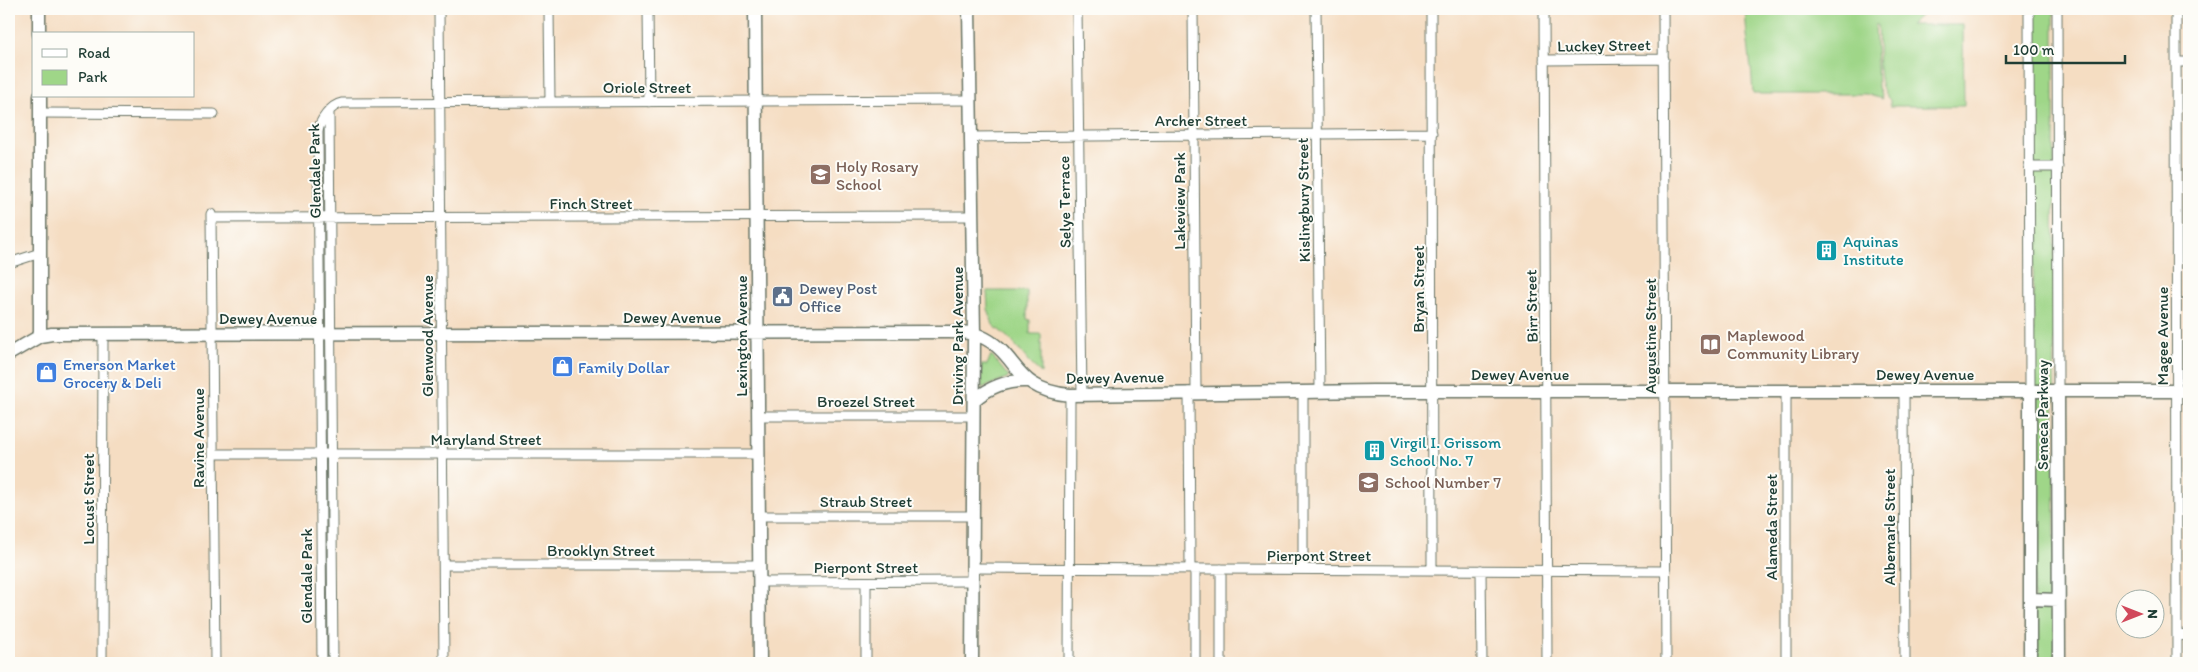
<svg xmlns="http://www.w3.org/2000/svg" width="2198" height="672" font-family="Itim,sans-serif">
<style>
.green{fill:#9fd688;stroke:#5f8a5e}
.lines{fill:none;stroke-linecap:round;stroke-linejoin:round}
.street-casing{stroke:#6a7566;stroke-width:11}
.secondary-casing{stroke:#6a7566;stroke-width:15}
.street{stroke:#fff;stroke-width:9}
.secondary{stroke:#fff;stroke-width:12}
.labels{text-anchor:middle;stroke-width:4;stroke-linejoin:round;paint-order:stroke}
.street-label{font-size:16px;fill:#1f3d34;stroke:#fdfcf7}
.education-label{font-size:16px;fill:#785e54;stroke:#fdfcf7;text-anchor:start}
.culture-label{font-size:16px;fill:#0d838f;stroke:#fdfcf7;text-anchor:start}
.service-label{font-size:16px;fill:#4e5e75;stroke:#fdfcf7;text-anchor:start}
.shop-label{font-size:16px;fill:#366cbe;stroke:#fdfcf7;text-anchor:start}
</style>
<rect width="100%" height="100%" fill="#fdfcf7"/>
<filter id="ink" filterUnits="userSpaceOnUse"><feTurbulence type="fractalNoise" baseFrequency=".02" numOctaves="2"/><feDisplacementMap in="SourceGraphic" scale="10" xChannelSelector="R" yChannelSelector="G"/><feConvolveMatrix kernelMatrix="1 2 1 2 8 2 1 2 1" color-interpolation-filters="sRGB"/></filter>
<filter id="wash" filterUnits="userSpaceOnUse"><feTurbulence type="fractalNoise" baseFrequency=".0096" numOctaves="4" result="noise"/><feDisplacementMap in="SourceGraphic" scale="20" xChannelSelector="R" yChannelSelector="G"/><feGaussianBlur stdDeviation="1.12" result="paint"/><feColorMatrix in="noise" values="0 0 0 0 0 0 0 0 0 0 0 0 0 0 0 0 0 1.4 0 .05"/><feComposite in="paint" operator="in"/></filter>
<g filter="url(#wash)">
<rect width="100%" height="100%" fill="#f5ddc2"/>
<path class="green" d="M1745,9H1928L1910,25H1963L1964,106H1890V100C1874,86 1880,45 1878,25H1875L1878,87L1882,99L1866,94H1753C1752,65 1746,38 1745,9Z
M2033,9H2054L2055,663H2034Z
M987,291H1027V319L1030,320V334H1041V373L1030,363L1012,341L993,325L988,309Z
M991,355L1009,377L982,388L981,365H987Z"/>
</g>
<g filter="url(#ink)">
<g class="lines">
<defs>
<path id="street" d="M439,9L444,663
M549,9L550,102
M648,9L649,102
M1077,9L1082,395
M1193,9L1196,392
M1316,9L1320,391
M1431,9L1432,570
M1544,9L1547,663
M1663,9L1666,663
M2029,9L2030,390
M2057,9L2058,391
M2176,9L2177,663
M1544,60L1664,59
M2176,62H2189
M40,113L214,114
M329,113L333,663
M970,137L1432,133
M2029,167H2058
M211,214L215,663
M211,218L971,216
M9,263L40,253
M1303,391V569
M1904,391L1905,663
M1189,392L1190,569
M758,416H974
M213,454H758
M759,516H972
M444,565H759
M972,568L1666,571
M1195,569V663
M1221,569V663
M1481,570L1482,663
M759,582L972,581
M866,582V663
M2177,635L2189,636
M102,663L103,334
M322,663L318,132C319,121 331,105 342,103L970,100
M1069,663L1070,395
M1786,663V391"/>
<path id="secondary" d="M39,9V34
M755,9L760,663
M969,9L974,334L972,663
M40,96V336
M9,354L40,336L52,334L949,332C960,332 971,332 980,336C1020,353 1011,390 1070,395L1373,391H2189
M2058,391L2059,663
M974,400C990,387 1006,380 1027,381
M2030,599L2058,600
M2030,663V390"/>
</defs>
<use href="#street" class="street-casing"/>
<use href="#secondary" class="secondary-casing"/>
<use href="#street" class="street"/>
<use href="#secondary" class="secondary"/>
</g>
</g>
<defs>
<symbol id="school-square" viewBox="-11 -11 22 22"><rect x="-9" y="-9" width="18" height="18" rx="4" fill="#8d6e63" stroke="#fdfcf7"/><path d="M0-5L7-2L0 1L-7-2ZM-4 1L0 2.5L4 1V4Q0 6-4 4Z" fill="#fff"/></symbol>
<symbol id="building-square" viewBox="-11 -11 22 22"><rect x="-9" y="-9" width="18" height="18" rx="4" fill="#0f9aa8" stroke="#fdfcf7"/><path d="M-4-6H4V6H1V3H-1V6H-4ZM-2.5-4.3h1.7v1.8h-1.7ZM.8-4.3h1.7v1.8H.8ZM-2.5-1h1.7V.8h-1.7ZM.8-1h1.7V.8H.8Z" fill="#fff"/></symbol>
<symbol id="civic-square" viewBox="-11 -11 22 22"><rect x="-9" y="-9" width="18" height="18" rx="4" fill="#5c6f8a" stroke="#fdfcf7"/><path d="M-.6-6.5H3V-4.5H.6V-3L4-1V1h2V6H-6V1h2V-1L-.6-3ZM-1.2 2.5V6h2.4V2.5Z" fill="#fff"/></symbol>
<symbol id="library-square" viewBox="-11 -11 22 22"><rect x="-9" y="-9" width="18" height="18" rx="4" fill="#8d6e63" stroke="#fdfcf7"/><path d="M-6-4Q-3-5.5-.7-3.5V5Q-3 3-6 4ZM6-4Q3-5.5 .7-3.5V5Q3 3 6 4Z" fill="#fff"/></symbol>
<symbol id="shop-square" viewBox="-11 -11 22 22"><rect x="-9" y="-9" width="18" height="18" rx="4" fill="#3f7fe0" stroke="#fdfcf7"/><path d="M-5-2.5h2.3a2.7 3.5 0 0 1 5.4 0H5L5.5 6h-11ZM-1.5-2.5h3a1.5 2.3 0 0 0-3 0Z" fill="#fff"/></symbol>
</defs>
<g fill-rule="evenodd">
<use href="#school-square" x="808" y="162" width="25" height="25"/>
<use href="#building-square" x="1814" y="238" width="25" height="25"/>
<use href="#civic-square" x="770" y="284" width="25" height="25"/>
<use href="#library-square" x="1698" y="332" width="25" height="25"/>
<use href="#shop-square" x="550" y="354" width="25" height="25"/>
<use href="#shop-square" x="34" y="360" width="25" height="25"/>
<use href="#building-square" x="1362" y="438" width="25" height="25"/>
<use href="#school-square" x="1356" y="470" width="25" height="25"/>
</g>
<g class="labels">
<g class="street-label">
<text transform="translate(1604 45) rotate(-1)" y="6">Luckey Street</text>
<text x="647" y="93">Oriole Street</text>
<text x="1201" y="126">Archer Street</text>
<text transform="translate(314 171) rotate(-91)" y="6">Glendale Park</text>
<text transform="translate(1303 200) rotate(-91)" y="6">Kislingbury Street</text>
<text transform="translate(1179 201) rotate(-90)" y="6">Lakeview Park</text>
<text transform="translate(1064 202) rotate(-91)" y="6">Selye Terrace</text>
<text x="591" y="209">Finch Street</text>
<text transform="translate(1418 289) rotate(-90)" y="6">Bryan Street</text>
<text transform="translate(1531 306) rotate(-91)" y="6">Birr Street</text>
<text x="672" y="323">Dewey Avenue</text>
<text x="268" y="324">Dewey Avenue</text>
<text transform="translate(427 336) rotate(-90)" y="6">Glenwood Avenue</text>
<text transform="translate(741 336) rotate(-90)" y="6">Lexington Avenue</text>
<text transform="translate(957 336) rotate(-90)" y="6">Driving Park Avenue</text>
<text transform="translate(1650 336) rotate(-90)" y="6">Augustine Street</text>
<text transform="translate(2162 336) rotate(-90)" y="6">Magee Avenue</text>
<text x="1520" y="380">Dewey Avenue</text>
<text x="1925" y="380">Dewey Avenue</text>
<text transform="translate(1115 377) rotate(-1)" y="6">Dewey Avenue</text>
<text x="866" y="407">Broezel Street</text>
<text transform="translate(2042 415) rotate(-90)" y="6">Seneca Parkway</text>
<text transform="translate(198 438) rotate(-90)" y="6">Ravine Avenue</text>
<text x="486" y="445">Maryland Street</text>
<text transform="translate(88 499) rotate(-90)" y="6">Locust Street</text>
<text x="866" y="507">Straub Street</text>
<text transform="translate(1771 527) rotate(-90)" y="6">Alameda Street</text>
<text transform="translate(1889 527) rotate(-90)" y="6">Albemarle Street</text>
<text x="601" y="556">Brooklyn Street</text>
<text x="1319" y="561">Pierpont Street</text>
<text x="866" y="573">Pierpont Street</text>
<text transform="translate(306 576) rotate(-90)" y="6">Glendale Park</text>
</g>
<g class="education-label">
<text x="836" y="172">Holy Rosary<tspan x="836" dy="18">School</tspan></text>
<text x="1727" y="341">Maplewood<tspan x="1727" dy="18">Community Library</tspan></text>
<text x="1385" y="488">School Number 7</text>
</g>
<g class="culture-label">
<text x="1843" y="247">Aquinas<tspan x="1843" dy="18">Institute</tspan></text>
<text x="1390" y="448">Virgil I. Grissom<tspan x="1390" dy="18">School No. 7</tspan></text>
</g>
<g class="service-label">
<text x="799" y="294">Dewey Post<tspan x="799" dy="18">Office</tspan></text>
</g>
<g class="shop-label">
<text x="63" y="370">Emerson Market<tspan x="63" dy="18">Grocery &amp; Deli</tspan></text>
<text x="578" y="373">Family Dollar</text>
</g>
</g>
<rect width="2198" height="672" fill="none" stroke="#fdfcf7" stroke-width="30"/>
<rect x="32" y="32" width="162" height="65" fill="#fdfcf7" stroke="#a4b0a9"/>
<rect x="42" y="49" width="25" height="8" fill="#ffffff" stroke="#a4b0a9"/>
<text x="78" y="58" font-size="15" fill="#1f3d34">Road</text>
<rect x="42" y="70" width="25" height="15" fill="#9fd688" stroke="#a4b0a9"/>
<text x="78" y="82" font-size="15" fill="#1f3d34">Park</text>
<g transform="translate(2140 614) rotate(90)"><circle r="24" fill="#fdfcf7" stroke="#a4b0a9"/>
<path d="M0-4L9 19L0 12L-9 19Z" fill="#d1495b"/>
<text y="-8" font-size="14" font-weight="bold" text-anchor="middle" fill="#1f3d34">N</text>
</g>
<path d="M2006 55v8h119v-8" fill="none" stroke="#1f3d34" stroke-width="2.5"/>
<text x="2013" y="55" font-size="15" fill="#1f3d34" stroke="#fdfcf7" stroke-width="4" paint-order="stroke">100 m</text>
</svg>
